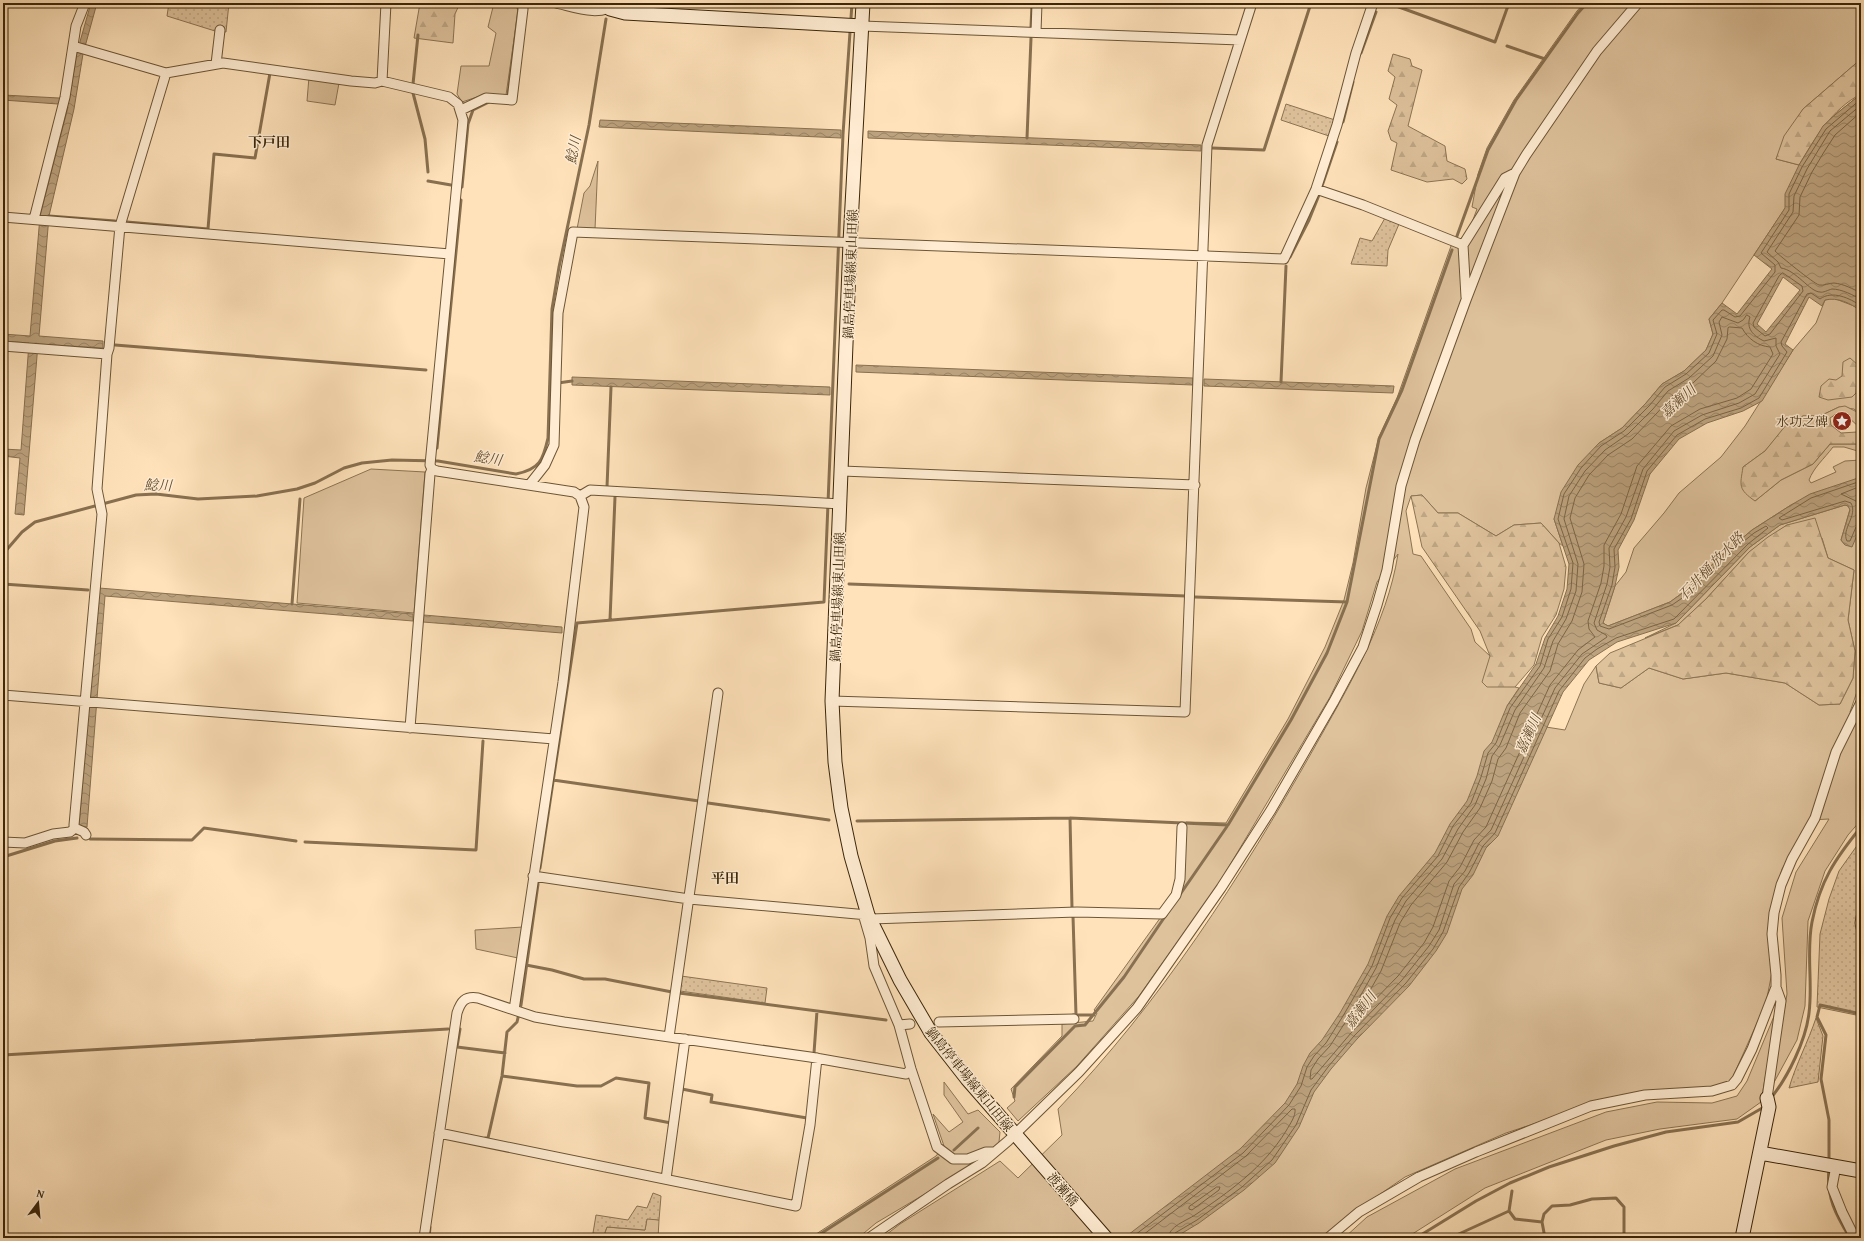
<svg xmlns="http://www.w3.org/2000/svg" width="1864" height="1241" font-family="'Gentium Book Plus','Noto Serif JP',serif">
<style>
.grass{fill:#dec29c;stroke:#8c7453}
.forest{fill:url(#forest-firs);stroke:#8c7453;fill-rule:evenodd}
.park{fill:url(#park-dots);stroke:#8c7453}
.water{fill:url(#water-waves);stroke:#887050;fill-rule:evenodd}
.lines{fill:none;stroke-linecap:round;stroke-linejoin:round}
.shore{stroke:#7c6444;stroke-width:1}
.stream{stroke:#887050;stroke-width:3}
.street-casing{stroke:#6c5536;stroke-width:11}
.secondary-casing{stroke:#3b260a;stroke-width:15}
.street{stroke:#ffecd2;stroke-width:9}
.secondary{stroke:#ffecd2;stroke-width:13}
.labels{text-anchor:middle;stroke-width:3;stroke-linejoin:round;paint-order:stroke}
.street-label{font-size:13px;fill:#3b260a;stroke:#ffecd2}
.poi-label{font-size:13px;fill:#3b260a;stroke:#ffecd2;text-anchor:end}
.neighbourhood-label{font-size:14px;font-weight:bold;fill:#3b260a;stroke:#ffecd2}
.water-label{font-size:14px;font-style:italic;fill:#624b2d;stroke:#ffecd2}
</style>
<defs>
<pattern id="forest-firs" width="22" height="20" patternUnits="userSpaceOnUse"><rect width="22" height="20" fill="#dec29c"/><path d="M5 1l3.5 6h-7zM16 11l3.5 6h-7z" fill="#bfa785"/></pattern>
<pattern id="park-dots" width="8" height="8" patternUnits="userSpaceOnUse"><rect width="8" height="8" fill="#dec29c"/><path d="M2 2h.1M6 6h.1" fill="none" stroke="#bfa785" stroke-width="1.8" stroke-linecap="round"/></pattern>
<pattern id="water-waves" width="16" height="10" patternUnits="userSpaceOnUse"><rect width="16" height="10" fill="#bca27e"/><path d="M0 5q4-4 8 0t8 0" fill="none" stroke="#9a8465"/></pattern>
</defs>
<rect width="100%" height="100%" fill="#ffe2ba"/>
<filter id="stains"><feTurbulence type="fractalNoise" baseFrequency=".005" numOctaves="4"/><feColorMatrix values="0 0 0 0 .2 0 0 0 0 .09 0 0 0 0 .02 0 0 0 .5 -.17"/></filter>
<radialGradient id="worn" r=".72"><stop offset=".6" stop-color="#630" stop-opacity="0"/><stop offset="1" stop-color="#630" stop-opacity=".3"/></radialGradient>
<path class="grass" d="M494,3H516L518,12L506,95L486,94L462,102L457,94L461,66H489L496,33L488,27Z
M1584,3H1861V59L1803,109L1776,159L1799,165L1836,114L1861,94L1722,303L1709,319L1713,334L1706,350L1684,371L1662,384L1646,403L1622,428L1599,443L1554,519L1563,546L1559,543L1541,523L1514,525L1496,536L1458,513H1438L1422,495L1411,496L1406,511L1413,554L1421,556L1471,629L1475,642L1490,656L1515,687L1519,688L1507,706L1546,727L1565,730L1584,684L1596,666L1599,683L1621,688L1649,668L1683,679L1726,673L1785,683L1819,705L1840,704L1853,678L1855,651L1848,620L1854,570L1828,558L1822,538L1787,525L1749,552L1706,599L1678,625L1645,638L1676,623L1750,547L1780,525L1845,505L1848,506L1850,509L1841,540L1845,545L1861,526V680L1850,712L1861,706V820L1848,835L1825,871L1808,921L1805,1006L1797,1040L1771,1088L1787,994L1782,918L1796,872L1829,819L1810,820L1782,869L1773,901L1772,972L1766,1003L1731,1081L1719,1087L1609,1099L1506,1133L1405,1177L1344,1219L1322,1238H882L900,1224L1000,1161L1018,1178L1062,1135L1058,1109C1160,1003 1241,877 1313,750C1347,689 1387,624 1398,554L1377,582L1362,631L1330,697L1218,885L1139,996L1077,1066L1018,1121L1007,1108L1015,1101L1011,1089L1062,1036V1024L1093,1021L1097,1013L1094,1010L1181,889L1186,822L1226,823L1288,719L1325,647L1344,600L1353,563L1366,488L1379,437L1397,398L1451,246L1468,233L1477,209L1472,207L1478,174L1487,148L1514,100L1577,11Z
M309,77L339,83L335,105L307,101Z
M598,161L595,229H577L584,193L590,186Z
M1833,298L1854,306L1861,311V413H1859L1854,409L1839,407L1820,416H1803L1787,425L1765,451L1743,467L1755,501L1781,480L1813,464L1830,444H1861V452L1844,447H1833C1824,459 1814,467 1809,480L1811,483L1836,472L1833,467L1845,461L1861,460V477L1791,505L1752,530L1720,557L1685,591L1670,602L1608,626L1603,623L1615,586L1626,572L1634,548L1664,513L1679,493L1721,457L1745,426L1793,350L1816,323L1825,300Z
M371,469L425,472L414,613L297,603L304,498Z
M523,927L518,958L476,949L475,930Z
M1777,1009L1761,1102L1737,1119L1660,1129L1606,1140L1485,1188L1406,1238H1344L1367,1217L1455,1169L1606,1112L1657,1102L1712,1103L1737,1096L1747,1081Z
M944,1082L968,1114L978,1110L1000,1132L999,1142L977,1163L876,1223L858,1238H810L936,1156L944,1146L933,1114L949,1132L963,1122L944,1095Z
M647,1218L659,1220L658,1238H617L604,1235L607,1227L645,1230Z"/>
<path class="forest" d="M420,3H460L455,14L453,43L414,38Z
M1393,54L1410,59L1412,66L1422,70L1408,126L1445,146L1447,161L1465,169L1467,179L1462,184L1453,179L1427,182L1391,170L1397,143L1391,140L1388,131L1397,105L1389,99L1395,77L1388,71Z
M1861,59V94C1832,109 1815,138 1799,165L1776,159L1784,136L1803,109Z
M1850,358L1858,365L1856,393L1852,397L1828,400L1819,397L1821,386L1829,379L1836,380L1842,376L1843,362Z
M1845,406L1859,413H1861V444H1830L1813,464L1781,480L1755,501C1738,489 1740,486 1743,467L1765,451L1786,425L1803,416H1820L1839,407ZM1838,413L1848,417L1859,427L1857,432L1841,433L1831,425L1830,418Z
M1422,495L1438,513H1458L1496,536L1514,525L1541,523L1559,543L1566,567L1564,589L1556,615L1542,637L1534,665L1515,687H1487L1482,682L1490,656L1480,631L1422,547L1411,496Z
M1815,518L1828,558L1854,570L1848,620L1855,651L1853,678L1840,704L1819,705L1785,683L1726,673L1683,679L1649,668L1621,688L1599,683L1596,666L1610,653L1678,625L1706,599L1749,552L1768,537L1787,525Z"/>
<path class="park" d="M169,3H229L226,32L215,31L167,16Z
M1286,104L1335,120L1329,136L1281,120Z
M1385,218L1399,224L1388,250L1387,266L1351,264L1360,238L1372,241Z
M1861,840V1016L1817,1007L1820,934L1829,899L1839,871Z
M681,976L767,988L765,1003L680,991Z
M1816,1018L1823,1036L1818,1082L1789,1088C1796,1064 1808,1042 1816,1018Z
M653,1193L661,1196L659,1220L647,1219L645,1230L607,1227L604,1235L593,1233L596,1215L628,1220L637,1206L647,1208Z"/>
<path class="water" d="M91,3H97L83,54L74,109L49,216L39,336L103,341V348L38,344L24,515L15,514L20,458L3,456V449L21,450L29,343L3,341V334L30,336L40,216L68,107L58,104L3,100V95L59,98L69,101L77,52Z
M1861,94V311C1850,303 1838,297 1825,300L1822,306L1809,297L1785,344L1793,350L1762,401L1743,411L1707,423L1679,439L1650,474L1634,520L1618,550L1619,567L1615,586L1603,623L1608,626L1670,602L1685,591L1720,557L1752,530L1791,505L1810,494L1861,477V526L1852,547L1845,545L1841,540L1850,510L1848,506L1845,505L1780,525L1750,547L1676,623L1617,642L1589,660L1563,692L1498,836L1486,848L1473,875L1462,889L1447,933L1436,951L1409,986L1357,1039L1331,1069L1314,1092L1299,1127L1275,1163L1244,1190L1199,1223L1174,1238H1124L1240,1149L1285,1103L1297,1084L1303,1066L1310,1053L1322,1040L1340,1013L1368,964L1387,916L1399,896L1435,853L1450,824L1467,801L1477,776L1484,751L1492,742L1507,706L1536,664L1545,638L1558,616L1567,589L1569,564L1554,519L1561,492L1578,465L1599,443L1622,428L1646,403L1662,384L1684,371L1706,350L1713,334L1709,319L1722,303L1737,314L1772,269L1754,255L1785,208V194L1799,165L1823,126L1836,114ZM1783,277L1800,290L1766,332L1757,324Z
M600,120L841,130V138L599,127Z
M868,131L1201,145V151L868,138Z
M856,365L1193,378V385L856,372Z
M572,377L830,387V395L572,385Z
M1204,379L1394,386L1393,393L1204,386Z
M99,588L413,614V621L105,596L87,827L79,826Z
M424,615L562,627V633L423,622Z"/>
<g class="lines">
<path class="shore" d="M1861,105L1830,131L1819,149L1807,169L1794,196L1793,212L1767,252L1778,262L1781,268C1796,270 1810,292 1820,292C1823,293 1828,290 1832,289C1841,289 1854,295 1861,300
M1861,112L1835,135L1824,152L1812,172L1800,197L1799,215L1775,251C1780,256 1813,283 1819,285C1824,286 1829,283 1834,283C1844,284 1853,289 1861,293
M1783,273L1802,286L1803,291L1770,334L1765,336L1754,327L1753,323L1779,276Z
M1747,315L1750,317C1746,328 1753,336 1764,341L1776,338V346L1780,354L1755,394L1739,403L1702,415L1674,431L1643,469L1626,517L1609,548L1610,567L1607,584L1594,623L1597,630L1606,635L1607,637L1582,654L1555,688L1491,830L1479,843L1465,871L1454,884L1439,930L1429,946L1402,980L1351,1033L1312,1079H1310L1311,1070L1318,1059L1330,1046L1348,1018L1376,968L1395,920L1406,901L1442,859L1458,829L1475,805L1486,779L1492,756L1500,745L1515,710L1544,668L1553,641L1566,619L1576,591L1578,564L1564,519L1569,496L1585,471L1605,450L1628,434L1653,409L1668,391L1689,378L1713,356L1722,335L1719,322L1722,317L1738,323L1743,320Z
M1730,327L1742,328C1748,339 1758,346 1770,347L1773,354L1751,389L1737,398L1700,409L1671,426L1637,466L1621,514L1604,545V566L1601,583L1588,621L1589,629L1595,637L1578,650L1550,685L1486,827L1474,840L1460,867L1449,881L1433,927L1424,943L1398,976L1362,1013H1360L1359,1010L1381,971L1400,923L1411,905L1447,862L1463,832L1480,808L1492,781L1498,759L1506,748L1520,713L1550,671L1558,644L1572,621L1582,592L1584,564L1570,518L1575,498L1589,475L1608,455L1632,439L1657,413L1672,396L1693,383L1716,361L1727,339L1728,328Z
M1861,481L1811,498L1779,518L1782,520L1845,501L1851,503C1858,516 1841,529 1847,541H1850L1856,527L1861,525
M1861,486L1841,494L1856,501L1859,509L1857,519L1861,520
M1217,1187H1220L1219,1190L1192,1210L1189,1209V1207Z
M1131,1238L1243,1153L1289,1105L1301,1086L1307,1067L1314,1056L1326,1043L1343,1016L1372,966L1390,918L1402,898L1438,856L1453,826L1471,803L1481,777L1488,753L1496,743L1510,708L1540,666L1548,639L1562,617L1571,589L1573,563L1558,519L1564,494L1581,468L1601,446L1624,431L1649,406L1665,387L1686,374L1709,353L1717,334L1713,320L1722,310H1724L1735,317L1740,316L1775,272V265L1761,253L1789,210V194L1802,167L1826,129L1861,99
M1139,1238L1246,1156L1292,1109H1295C1296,1116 1290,1124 1286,1131C1264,1167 1229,1192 1195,1215C1186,1221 1169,1226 1168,1238
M1173,1238L1175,1233L1197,1220L1242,1187L1272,1160L1296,1125L1311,1090L1328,1067L1354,1036L1406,983L1433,949L1443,932L1459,887L1469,873L1483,846L1495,833L1559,691L1585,658L1597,649L1616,638L1674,619L1748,544L1768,528L1766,526L1754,533L1722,559L1688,594L1672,605L1609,629L1600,626L1599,622L1612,585L1615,567L1614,549L1631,519L1647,471L1677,435L1705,419L1741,408L1759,398L1787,352L1782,346L1781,342L1807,294L1811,293L1820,299C1832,290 1850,298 1861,306"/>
<path class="stream" d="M1388,3L1495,42L1509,3
M851,18L852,3
M1031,27L1032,3
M1507,46L1545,59
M1361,53L1376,12
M413,84L418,35
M413,93L425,139L428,172
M508,94L519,8L516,3
M1343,122L1353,82
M1027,138L1031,38
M1212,148L1264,150L1311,3
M428,181L451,185
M1322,186L1337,142
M462,187L468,124L473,110L489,102
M49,216L115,221
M127,222L208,229L214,154L255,158L270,73
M1457,236L1488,150L1516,100L1578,13L1587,3
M1290,257L1309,220L1319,195
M115,345L426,370
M1281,382L1286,266
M558,383L572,381
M437,448L461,200
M607,487L611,387
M3,554L22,532L35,522L136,495L156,494L198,499L257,496L297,489L315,483L344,468L362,463L392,460L438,461L516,474C540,469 543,460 548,438L552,309L559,267L589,125L606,19
M3,584L88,590
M849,584L1186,596
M1195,597L1347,602
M292,604L300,499
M610,620L615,497
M553,780L699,801
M708,803L829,820
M1070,818L1072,908
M857,821L1070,818L1228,825
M90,839L192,840L204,828L296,841
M305,842L476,850L483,741
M3,857L55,841L77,838
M540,868L577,623L824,602L843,134L850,32
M1179,896L1228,825L1291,720L1327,653L1347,602L1379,439L1402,390L1452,250
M1073,916L1076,1015
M526,965L552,970L584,979H605L672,992
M679,993L886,1020
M1073,1015H1094
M460,1029L457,1047L505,1053
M814,1053L817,1011
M3,1055L448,1029
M502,1076L577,1086H601L616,1078L649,1083L645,1118L671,1123
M682,1092V1089L712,1095L711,1102L807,1118L808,1116
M1014,1097L1015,1087L1075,1026L1085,1025L1124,977L1166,915
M1771,1098C1788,1077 1806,1040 1809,1013C1813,983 1806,952 1812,922C1820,881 1835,859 1861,827
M485,1138H488L502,1076L507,1032L517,1022L521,1005L538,884
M954,1150L978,1128
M1829,1161V1120L1821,1079L1826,1035L1817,1017L1820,1005L1861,1014
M1829,1169C1826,1197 1836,1215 1850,1238
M1512,1191L1509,1211L1515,1219L1542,1222L1545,1238
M1542,1222L1544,1214L1552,1206L1570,1205L1592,1199L1616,1198L1624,1207V1238
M429,1238L430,1227
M814,1238L938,1158
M1416,1238L1476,1201L1510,1183L1549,1167L1614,1146L1666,1132L1738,1122L1764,1107
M1450,1238L1509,1211"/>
<defs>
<path id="street" d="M556,3C574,7 601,18 616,3
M862,26L1240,40
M1036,32L1037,3
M73,46L166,73L223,63L351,81L375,83L382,81L449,97L458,104L463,120L430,465L432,469L437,471L574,492L580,496L584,507L563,682L514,1010
M216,64L220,30
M382,81L386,3
M461,110L486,98L512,100L523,9L522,3
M1316,189L1363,205L1463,245
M3,217L450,254
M34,219L65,97L76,26L85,3
M1466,297L1463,245L1505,178L1515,173
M3,346L107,354L97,489L102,514L74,825L75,828L84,832L86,835
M107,354L109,348L120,226L166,73
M842,471L1195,485
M530,484L545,465L554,445L558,313L573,232L1284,259L1316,189L1337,125L1356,53L1373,3
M580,496L590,490L841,504
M3,695L554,739
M832,701L1185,712L1207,145L1252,3
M410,728L430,474L432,469
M3,842L25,843L53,834L70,832L75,828
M533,876L689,899L868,915
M863,914L870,938L874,966L899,1025L911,1069L937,1147L953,1159H968L986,1152H995
M1861,917L1860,923L1861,928
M871,919L1077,912L1162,914L1176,895L1180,879L1182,827
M939,1022L1074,1019
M899,1025L910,1024
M669,1037L718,693
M1767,1098L1781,1001L1776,987
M439,1133L796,1206L810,1125L817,1058
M1836,1166L1832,1187L1842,1212L1855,1238
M666,1179L685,1039
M424,1238L457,1013C461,1001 465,996 478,998L535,1017L564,1022L810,1057L906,1074L911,1069
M869,1238L948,1184L982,1163L1008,1141L1079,1072L1137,1008L1221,888L1271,810L1333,703L1363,647L1377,605L1387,570L1401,486L1415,440L1466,300L1515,173L1526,155L1597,51L1638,3
M1328,1238L1359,1212L1419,1177L1476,1152L1591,1106L1645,1095L1712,1091L1732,1085L1737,1079L1752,1049L1776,987V975L1772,934L1774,913L1781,885L1792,859L1815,818L1836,752L1861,702"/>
<path id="secondary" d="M605,3L610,9L625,13L862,26
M863,3L850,242L832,701L835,762L841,808L851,856L868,915L900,980L931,1033L967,1079L1106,1238
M1760,1153L1861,1171
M1742,1238L1769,1107L1767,1098"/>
</defs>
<use href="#street" class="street-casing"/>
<use href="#secondary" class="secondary-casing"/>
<use href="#street" class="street"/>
<use href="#secondary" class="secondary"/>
</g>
<defs>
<symbol id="sight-disc" viewBox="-11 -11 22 22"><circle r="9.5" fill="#8f2418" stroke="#ffecd2"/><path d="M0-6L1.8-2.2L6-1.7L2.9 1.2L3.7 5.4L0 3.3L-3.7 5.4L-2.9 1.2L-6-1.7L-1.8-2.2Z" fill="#fff"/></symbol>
</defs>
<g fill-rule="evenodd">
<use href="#sight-disc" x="1831" y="410" width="22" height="22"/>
</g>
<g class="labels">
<g class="street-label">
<text transform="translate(850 274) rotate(-88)" y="5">鍋島停車場線東山田線</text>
<text transform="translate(837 597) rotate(-88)" y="5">鍋島停車場線東山田線</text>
<text transform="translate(970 1079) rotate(51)" y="5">鍋島停車場線東山田線</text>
<text transform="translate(1063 1189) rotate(49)" y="5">渡瀬橋</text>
</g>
<g class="poi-label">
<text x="1828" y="426">水功之碑</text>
</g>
<g class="neighbourhood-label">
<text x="269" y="147">下戸田</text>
<text x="725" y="883">平田</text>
</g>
<g class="water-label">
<text transform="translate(573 150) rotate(-79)" y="5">鯰川</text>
<text transform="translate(1678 401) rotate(-43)" y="5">嘉瀬川</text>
<text transform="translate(488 458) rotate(9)" y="5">鯰川</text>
<text transform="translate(158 485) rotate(2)" y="5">鯰川</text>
<text transform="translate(1711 566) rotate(-46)" y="5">石井樋 放水路</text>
<text transform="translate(1528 734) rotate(-66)" y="5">嘉瀬川</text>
<text transform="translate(1360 1010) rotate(-53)" y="5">嘉瀬川</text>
</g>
</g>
<rect width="1864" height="1241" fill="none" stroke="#ffe2ba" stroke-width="16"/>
<rect x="4" y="4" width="1856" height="1233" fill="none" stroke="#3b260a" stroke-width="2"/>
<rect x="8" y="8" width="1848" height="1225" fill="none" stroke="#3b260a"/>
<g transform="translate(38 1203) rotate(16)" stroke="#ffecd2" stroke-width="3" paint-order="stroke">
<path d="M0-3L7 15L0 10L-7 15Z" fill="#3b260a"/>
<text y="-6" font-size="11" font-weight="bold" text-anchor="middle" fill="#3b260a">N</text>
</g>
<rect width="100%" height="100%" filter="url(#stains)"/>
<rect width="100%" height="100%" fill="url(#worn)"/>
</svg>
